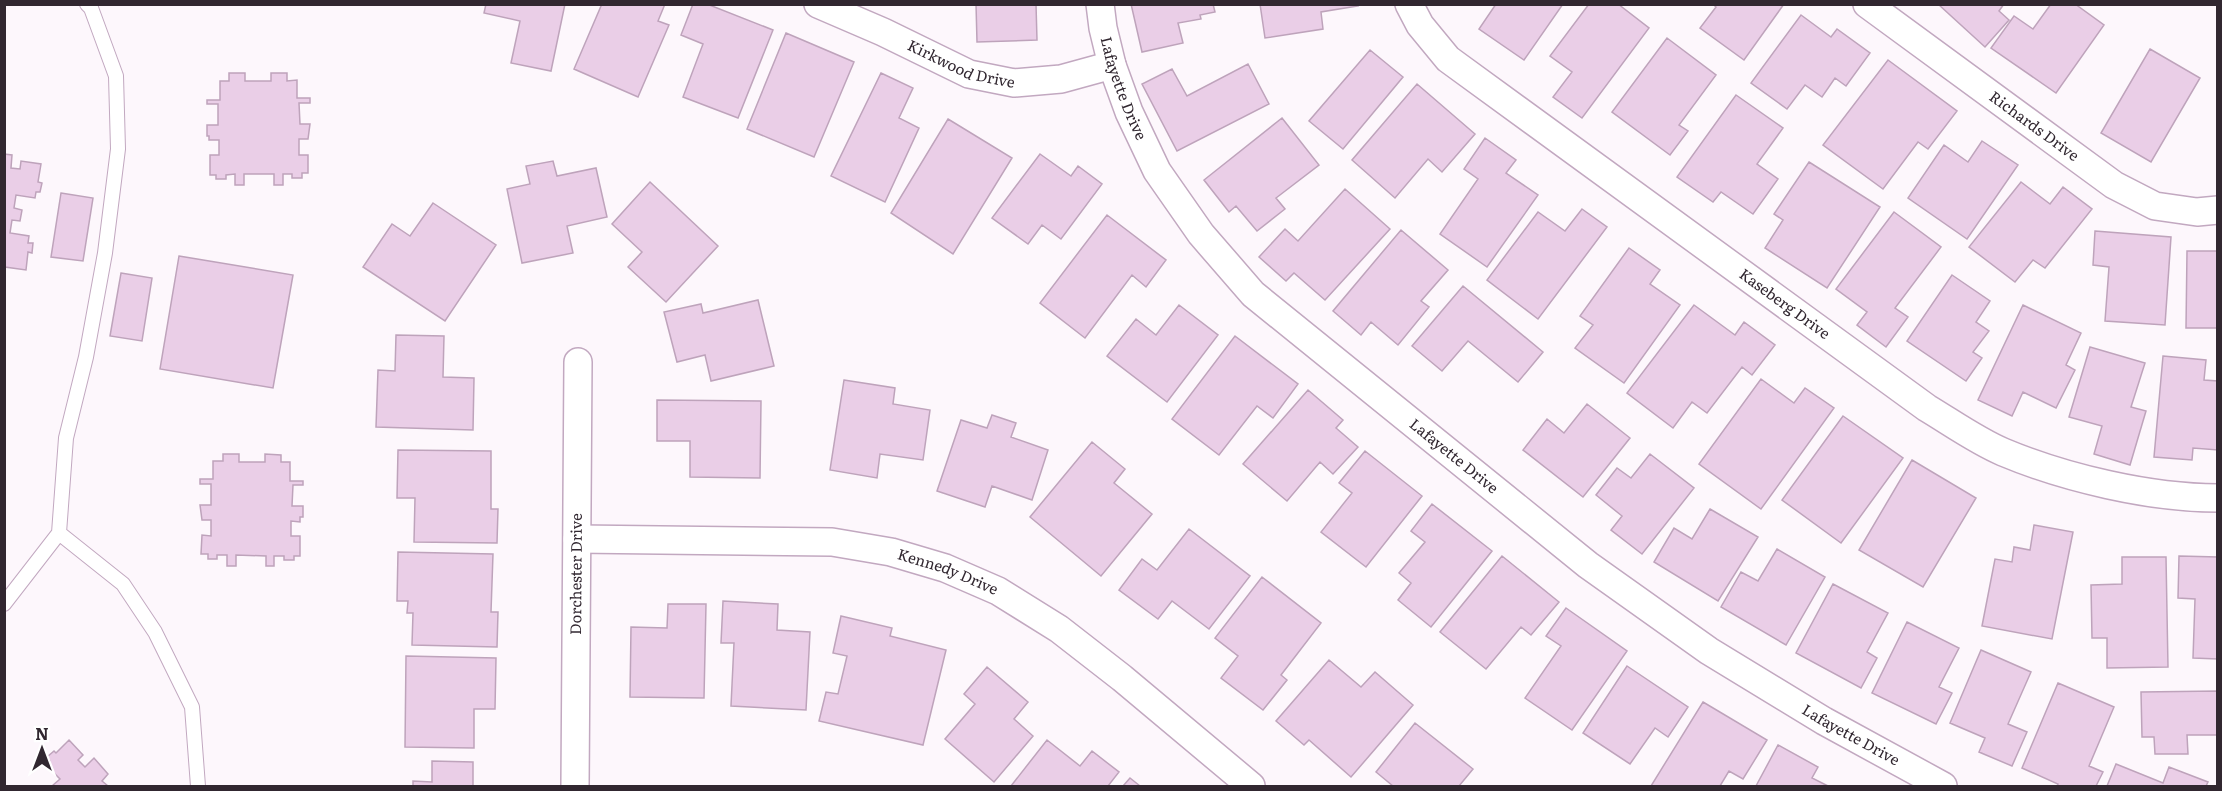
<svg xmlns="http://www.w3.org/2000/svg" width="2222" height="791" font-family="Literata,serif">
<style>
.building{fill:#eacee7;stroke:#bea3bb;stroke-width:1.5}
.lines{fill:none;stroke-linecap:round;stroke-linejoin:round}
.service-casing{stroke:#c2a8c0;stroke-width:16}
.minor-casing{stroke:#c2a8c0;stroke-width:30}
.service{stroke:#fff;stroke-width:14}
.minor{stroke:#fff;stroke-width:27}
.labels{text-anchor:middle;stroke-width:4.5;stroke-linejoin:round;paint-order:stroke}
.street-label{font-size:15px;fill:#312730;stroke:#fff}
</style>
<rect width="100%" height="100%" fill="#fdf7fc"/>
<path class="building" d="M486,4H565L551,71L511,63L520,21L484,13Z
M598,4H665L658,21L669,25L638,97L574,69L601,6Z
M693,4H707L773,30L738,118L683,97L703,44L681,35Z
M976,4H1036L1037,40L977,42Z
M1131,4H1213L1215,12L1200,15L1201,19L1178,23L1183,43L1142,52Z
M1260,4H1357L1358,6L1321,12L1323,29L1265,38Z
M1496,4H1563L1524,60L1479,29Z
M1589,4H1618L1649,28L1582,118L1553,97L1572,72L1550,56Z
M1713,4H1784L1744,60L1700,28L1716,7Z
M1938,4H2004L1999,11L2009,20L1985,47Z
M2051,4H2075L2104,25L2056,93L1991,48L2014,16L2033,29Z
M1801,15L1831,37L1837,29L1870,53L1846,86L1835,78L1822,97L1805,85L1787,109L1751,83Z
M786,33L854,62L814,157L747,129Z
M1667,38L1716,75L1679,125L1688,131L1670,155L1612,112Z
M2150,49L2200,78L2151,162L2101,133Z
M1370,50L1403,77L1343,149L1309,121Z
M1888,60L1957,111L1928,149L1918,142L1883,189L1823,145Z
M1248,64L1269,104L1177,151L1142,84L1172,69L1187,96Z
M229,73H245V81H271V73H287V81L297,80V98H310V103H299L300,124H310L308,139H299V155H308V173H302V178H292V174H283V185H274V174H244V185H235V174L226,175V179H216V175H210V155H219V140H209V136H207V125H218V104H207V100H220V81H229Z
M881,73L913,88L899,118L919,128L885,202L831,176Z
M1417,84L1475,134L1442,172L1428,159L1395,198L1352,160Z
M1736,95L1783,128L1757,164L1778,179L1753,214L1721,192L1713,202L1677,177Z
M1282,118L1319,165L1276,198L1285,209L1257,231L1236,206L1229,212L1204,180Z
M948,119L1012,158L953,254L891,213Z
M1485,138L1516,160L1506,173L1538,195L1487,267L1440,234L1478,179L1464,169Z
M1982,141L2018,165L1967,239L1908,198L1944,145L1968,162Z
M4,154L12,155L11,168L20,169L21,161L41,164L38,182L42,183L40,192H36L35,198L16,195L14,208L22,210L20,221L12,220L10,233L29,236L28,243H33L32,253L28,252L26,270L5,267Z
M1040,154L1071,176L1078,166L1102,184L1061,239L1042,225L1028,244L992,218Z
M553,161L557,176L596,168L607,217L567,226L573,253L522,263L507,189L530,184L526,166Z
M1809,162L1880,207L1827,288L1765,248L1783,220L1774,214Z
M650,182L718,246L666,302L628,267L642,252L612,224Z
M2021,182L2050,204L2063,187L2092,209L2045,268L2033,260L2015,282L1969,247Z
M1345,189L1390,229L1325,300L1294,273L1286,281L1259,257L1285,229L1298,241Z
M61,193L93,198L83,261L51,257Z
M433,203L496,245L445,321L363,267L392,224L410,236Z
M1582,209L1607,227L1538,319L1487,280L1538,212L1565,231Z
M1894,212L1941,247L1895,308L1908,317L1886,347L1857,325L1867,312L1836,289Z
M1107,215L1166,260L1146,287L1132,275L1085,338L1040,303Z
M1401,230L1448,270L1421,301L1429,307L1398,345L1371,322L1361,335L1333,311Z
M2095,231L2171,237L2165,325L2105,321L2109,267L2093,265Z
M1629,248L1660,270L1650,284L1680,305L1624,383L1575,348L1593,325L1580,316Z
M2187,251H2218V328H2186Z
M179,256L293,275L273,388L160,369Z
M121,273L152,278L142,341L110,336Z
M1952,275L1990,301L1976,322L1989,331L1973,352L1982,358L1966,381L1907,341Z
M1463,286L1543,352L1518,382L1468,341L1442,371L1412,346Z
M758,300L774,366L711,381L705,355L677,362L664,312L701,304L703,313Z
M1179,305L1218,335L1167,402L1107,356L1136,319L1156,335Z
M1694,305L1735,335L1744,322L1775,345L1752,375L1742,367L1707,413L1692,402L1673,428L1627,393Z
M2023,305L2081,333L2066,365L2075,370L2056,408L2023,392L2012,416L1978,400Z
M396,335L444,336L443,377L474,378L473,430L376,427L378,370L395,371Z
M1235,336L1298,384L1273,418L1257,406L1219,455L1172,419Z
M2090,347L2145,363L2131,407L2146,411L2130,465L2094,454L2102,426L2069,417Z
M2163,356L2206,360L2204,380L2218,381V450L2193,448L2192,460L2154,457Z
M1761,379L1794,403L1805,388L1834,408L1761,509L1699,464Z
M844,380L895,388L893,404L930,410L923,460L880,454L877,478L830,470Z
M1308,390L1343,420L1336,428L1358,447L1333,474L1320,462L1287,501L1243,464Z
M657,400L761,401L760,478L690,477V441H657Z
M1587,404L1630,438L1583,497L1523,450L1547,419L1564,433Z
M992,415L1016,423L1011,437L1048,450L1032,500L992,486L985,507L937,491L961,420L987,428Z
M1843,416L1903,458L1841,543L1782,500Z
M1092,442L1125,469L1114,483L1152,514L1101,576L1030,517Z
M398,450L491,451V509H498L497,543L414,542L415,498H397Z
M1365,451L1422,496L1366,567L1321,532L1352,493L1339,483Z
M223,454H239V462H265V454L281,455V462H290V481H303V485H293L292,506H303V517H300V522L291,521V536H300V556H294V560H284V556H274V566H266V556L236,555V566H227V555H217V559H208V554H201L202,535L211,536V520H202L200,505H211V484H200V479H213V461H223Z
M1650,454L1694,488L1642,554L1611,530L1622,516L1596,495L1617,468L1631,478Z
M1912,460L1976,498L1923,587L1859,550Z
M1432,504L1492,551L1431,627L1398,600L1411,583L1399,573L1425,542L1411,531Z
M1710,509L1758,537L1718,601L1654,562L1674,528L1692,539Z
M2034,525L2073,532L2052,639L1982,626L1995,559L2012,562L2014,547L2030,550Z
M1189,529L1250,576L1209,629L1172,601L1158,619L1119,590L1142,559L1157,570Z
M1777,549L1825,577L1786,645L1721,607L1741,572L1758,581Z
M398,552L493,554L491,612H498L497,647L412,645L413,613H407L408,601H397Z
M1502,556L1559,602L1531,635L1521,627L1486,669L1440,632Z
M2179,556L2218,557V659L2193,658L2195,599L2178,598Z
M2122,557H2166L2168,667L2107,668V638H2092L2091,585L2122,584Z
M1262,577L1321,623L1281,675L1287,680L1263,710L1221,678L1238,656L1215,638Z
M1833,584L1888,613L1867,652L1877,658L1861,688L1796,653Z
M723,601L778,604L777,630L810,632L806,710L731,706L734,643H721Z
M668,604H706L704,698L630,697L631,627L667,628Z
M1566,608L1627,651L1572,730L1525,698L1561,646L1546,636Z
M841,616L892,628L890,636L946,650L923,745L819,721L826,692L838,694L847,656L833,653Z
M1907,622L1959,648L1939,687L1952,693L1936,724L1872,693Z
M1981,650L2031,672L2008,724L2027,732L2012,766L1979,752L1985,738L1950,723Z
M406,656L496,658L495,709H474V748L405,747Z
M1329,660L1361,687L1375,672L1413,705L1351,777L1309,740L1304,745L1276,721Z
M1627,666L1688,707L1668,737L1655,728L1630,764L1583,733Z
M987,667L1028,702L1014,719L1033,736L994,782L945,739L975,704L964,694Z
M2058,683L2114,707L2089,766L2103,772L2096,786H2057L2058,784L2022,768Z
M2218,691V735H2187L2188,754H2155L2154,737H2142L2141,692Z
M1703,702L1767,740L1743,779L1729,771L1720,786H1651Z
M1415,723L1473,769L1459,786H1393L1376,772Z
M69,740L83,755L78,760L85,767L94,758L108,774L102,781L108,786H52L60,779L46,765L50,761L47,757L54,751L56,753Z
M1047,740L1080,766L1092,751L1119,772L1108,786H1011Z
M1778,745L1818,767L1812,778L1828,786H1756Z
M432,761L473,762V786H413V781L432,782Z
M2116,764L2163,783L2169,767L2208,782L2206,786H2107Z
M1130,778L1140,786H1123Z"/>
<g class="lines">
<defs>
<path id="service" d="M59,533L123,584L155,632L192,707L198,786
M4,604L59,533L66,438L86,357L105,253L118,149L116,76L91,8L87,4"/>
<g id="minor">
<path id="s1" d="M818,4L883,32L969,74L1014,83L1061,79L1112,65"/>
<path id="s2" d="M1100,4L1103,28L1112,65L1129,112L1157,171L1201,234L1253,294L1588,565L1709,651L1824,721L1943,786"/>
<path id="s3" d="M1409,4L1420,25L1448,59L1927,408C1952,423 1977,441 2003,452C2065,478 2150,498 2218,498"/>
<path id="s4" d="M1867,4L2114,185L2155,206L2197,212L2218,210"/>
<path id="s5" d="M577,539L832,542L891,552L945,568L998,591L1059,629L1122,678L1251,786"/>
<path id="s6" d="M575,786L578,362"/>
</g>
</defs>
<use href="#service" class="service-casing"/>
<use href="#minor" class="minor-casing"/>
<use href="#service" class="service"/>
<use href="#minor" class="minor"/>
</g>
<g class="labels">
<g class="street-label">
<text dy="5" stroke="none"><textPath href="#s1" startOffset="156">Kirkwood Drive</textPath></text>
<text dy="5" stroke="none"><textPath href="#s2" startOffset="88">Lafayette Drive</textPath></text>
<text dy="5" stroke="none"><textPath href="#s4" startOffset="207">Richards Drive</textPath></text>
<text dy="5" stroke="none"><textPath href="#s3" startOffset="484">Kaseberg Drive</textPath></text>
<text dy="5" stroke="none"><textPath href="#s2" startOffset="592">Lafayette Drive</textPath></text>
<text dy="5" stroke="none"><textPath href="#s5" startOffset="375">Kennedy Drive</textPath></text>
<text dy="5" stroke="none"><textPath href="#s6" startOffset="212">Dorchester Drive</textPath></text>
<text dy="5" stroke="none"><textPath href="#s2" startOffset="1078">Lafayette Drive</textPath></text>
</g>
</g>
<rect width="2222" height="791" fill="none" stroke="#312730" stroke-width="12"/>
<g transform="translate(42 749)" stroke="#ffffff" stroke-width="4.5" paint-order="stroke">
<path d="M0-4.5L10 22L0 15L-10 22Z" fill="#312730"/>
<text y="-9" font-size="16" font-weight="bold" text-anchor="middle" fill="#312730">N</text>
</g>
</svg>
